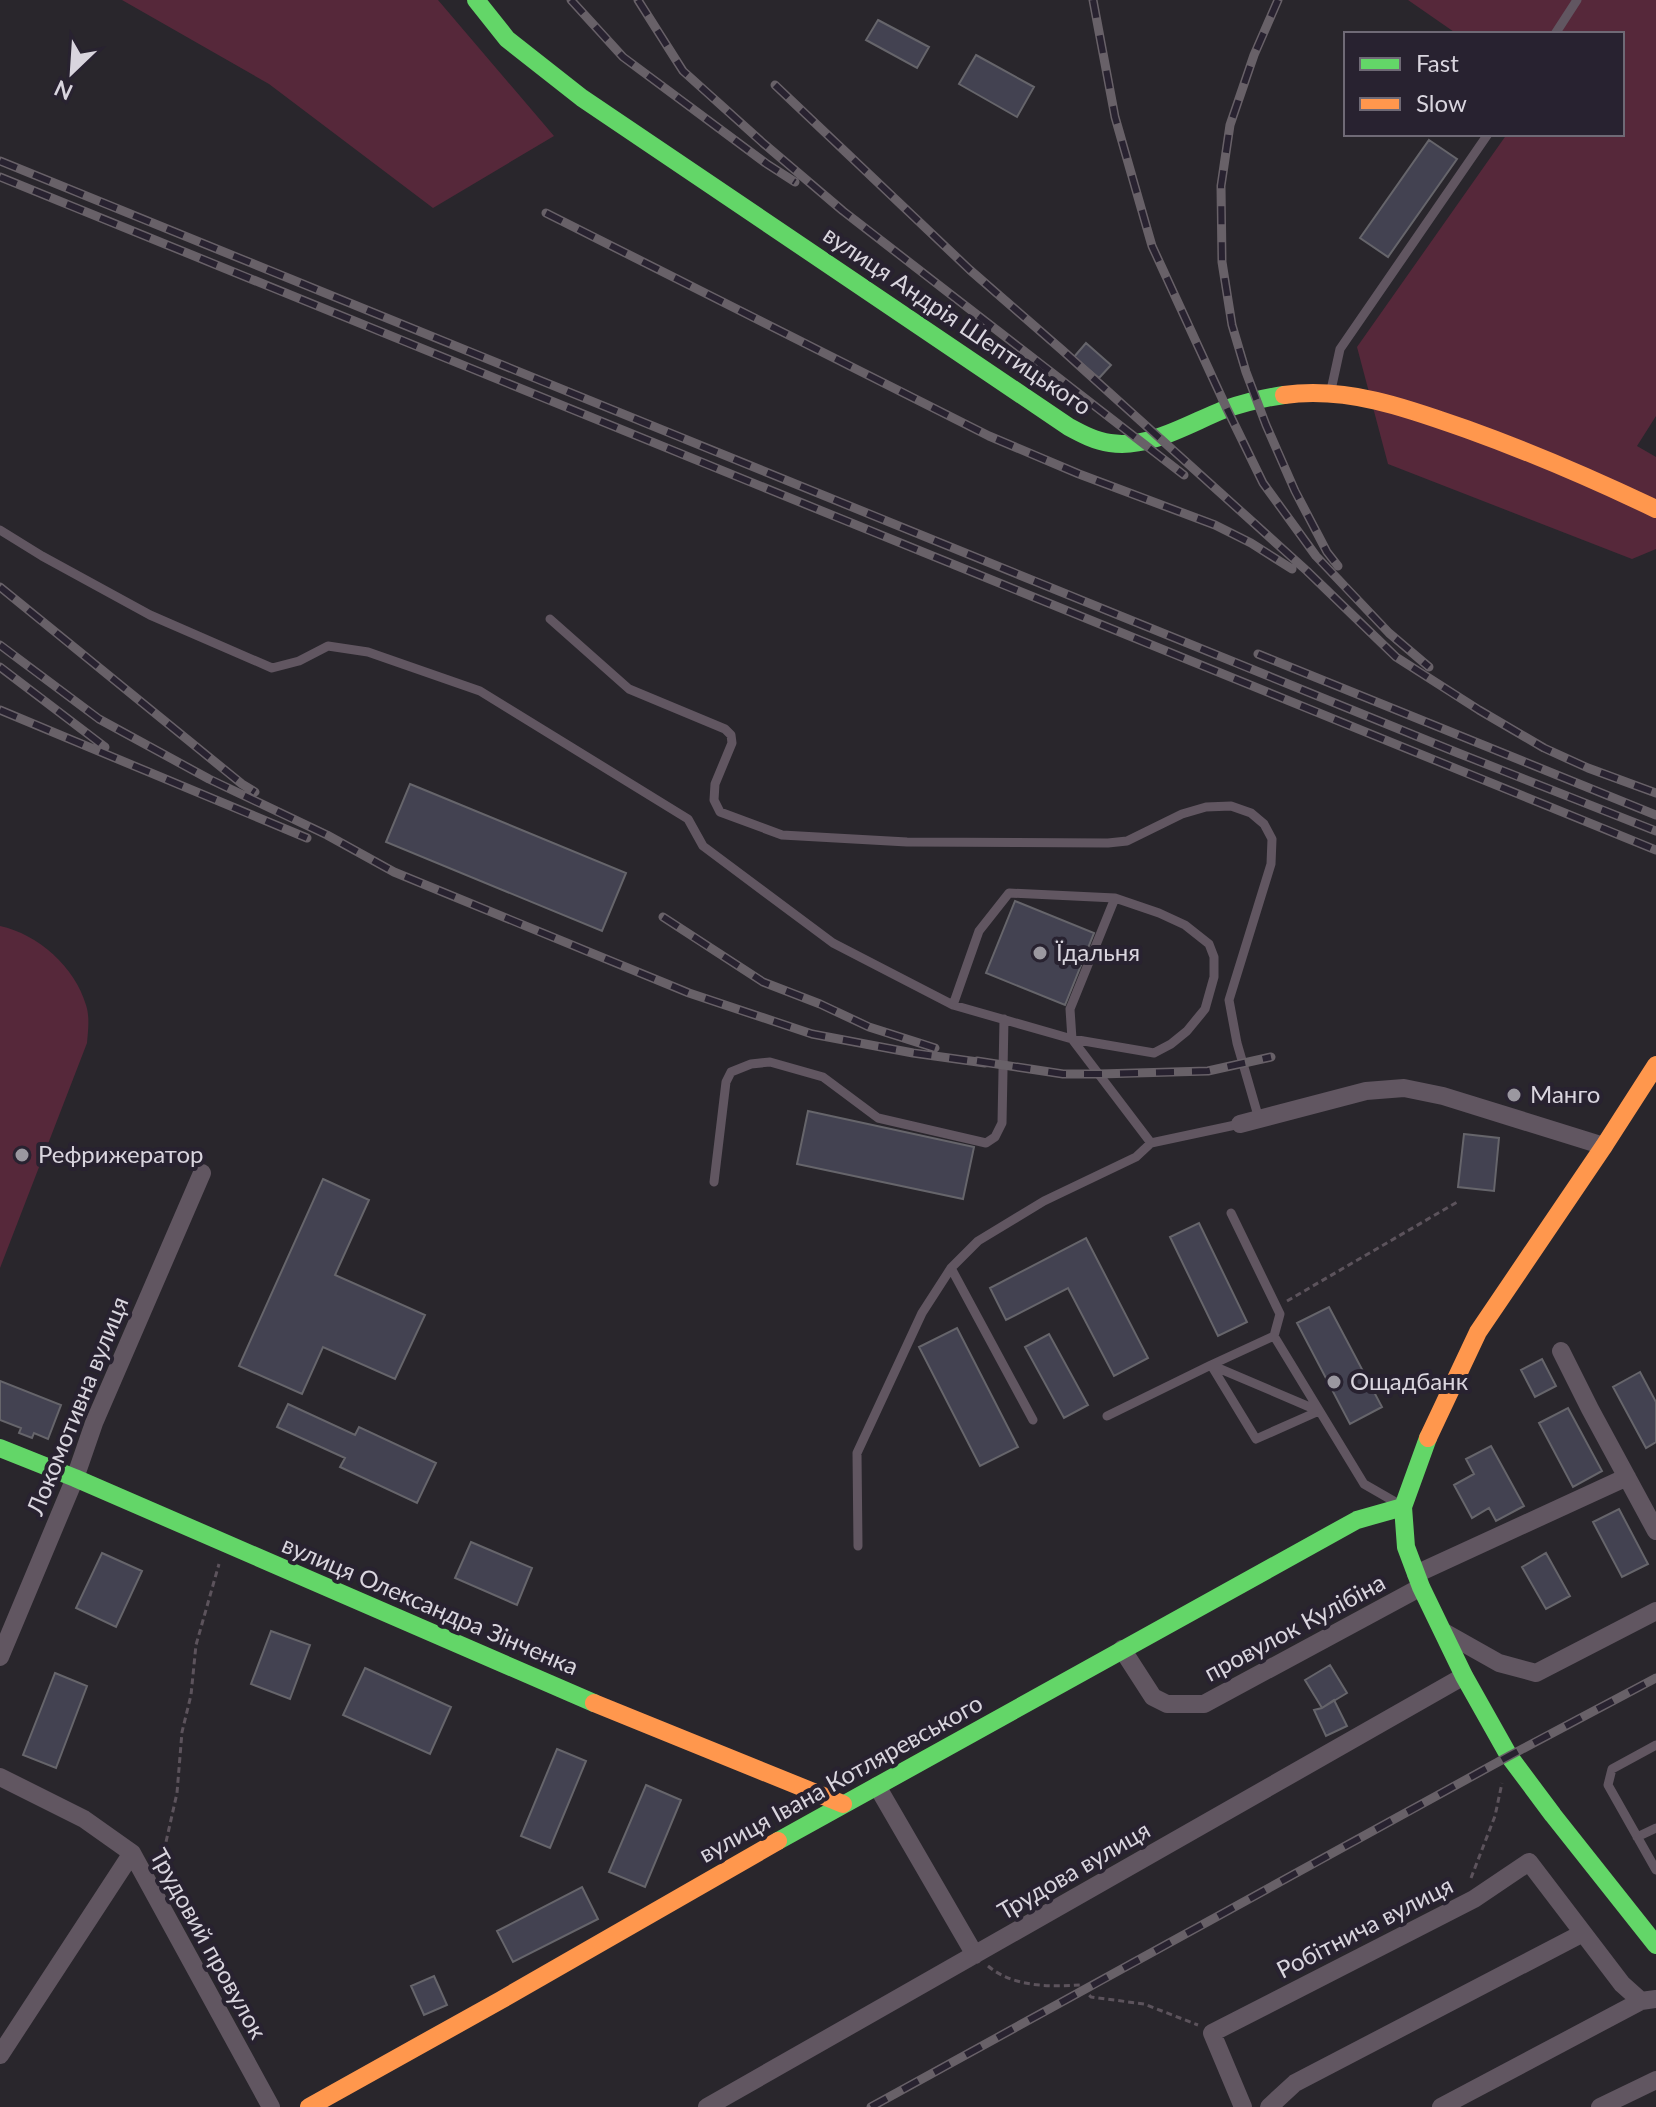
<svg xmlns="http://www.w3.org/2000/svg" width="1656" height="2107" font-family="Lato,sans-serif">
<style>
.green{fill:#56283a}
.building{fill:#434251;stroke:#66656b;stroke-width:2}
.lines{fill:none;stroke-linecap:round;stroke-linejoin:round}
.path{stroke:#5c535c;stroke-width:3;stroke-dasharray:6 4;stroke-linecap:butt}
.lane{stroke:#615661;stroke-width:9}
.street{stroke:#615661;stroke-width:18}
.fast{stroke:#63d668;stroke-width:18}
.slow{stroke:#ff974d;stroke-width:18}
.rail-casing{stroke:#686168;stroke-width:9}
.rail{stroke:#282230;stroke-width:6;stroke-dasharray:18;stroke-linecap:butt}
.poi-dot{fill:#9b98a0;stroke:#282230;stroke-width:3}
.labels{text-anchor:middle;stroke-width:8;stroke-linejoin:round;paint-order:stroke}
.street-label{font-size:24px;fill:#d9d5de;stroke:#282230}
.poi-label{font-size:24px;fill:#d9d5de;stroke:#282230;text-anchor:start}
</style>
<rect width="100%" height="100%" fill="#29262c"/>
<path class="green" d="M122,0H438L554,136L433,208L269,84Z
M1408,0H1656V416L1637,446L1656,457V549L1632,559L1388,464L1357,347L1507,134H1622V34H1457Z
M0,926C38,934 75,967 86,1005C90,1017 88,1031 87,1043L0,1268Z"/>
<path class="building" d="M878,20L929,47L917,68L866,40Z
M976,55L1034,87L1017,117L959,84Z
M1429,140L1457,159L1388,257L1360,238Z
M1086,343L1111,365L1099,378L1074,357Z
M410,784L626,873L602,931L386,842Z
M1015,901L1094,933L1065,1005L986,973Z
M808,1111L974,1147L963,1199L797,1164Z
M1464,1134L1499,1138L1494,1191L1458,1187Z
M323,1179L369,1200L335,1275L425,1315L395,1379L323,1347L302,1394L239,1366Z
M1199,1223L1247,1322L1218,1336L1170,1237Z
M1086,1238L1148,1358L1114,1376L1068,1288L1006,1320L990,1288Z
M1329,1307L1382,1407L1350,1424L1297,1323Z
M957,1328L1018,1447L980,1466L919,1347Z
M1049,1334L1088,1405L1064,1418L1025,1347Z
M1542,1359L1556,1386L1535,1397L1521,1370Z
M1640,1372L1656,1402V1442L1646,1448L1613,1387Z
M0,1381L61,1405L48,1439L34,1433L32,1438L19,1433L21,1428L0,1420Z
M288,1404L355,1435L359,1427L436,1463L417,1503L340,1467L345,1458L277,1427Z
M1568,1408L1602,1471L1573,1487L1539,1423Z
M1491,1446L1524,1506L1496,1521L1489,1508L1472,1518L1454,1485L1474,1474L1466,1459Z
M1619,1509L1648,1564L1622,1577L1593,1522Z
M471,1542L532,1568L517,1605L455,1578Z
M102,1553L142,1571L116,1627L76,1608Z
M1546,1553L1570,1596L1546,1609L1522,1567Z
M271,1631L310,1645L290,1699L251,1684Z
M1330,1665L1347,1693L1322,1708L1305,1680Z
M365,1668L451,1707L430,1754L343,1715Z
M55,1673L87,1686L56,1768L23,1755Z
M1334,1700L1347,1726L1326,1736L1314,1710L1322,1708Z
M557,1749L586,1761L550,1848L521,1836Z
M646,1785L681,1800L645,1887L609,1872Z
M582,1887L598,1919L513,1962L497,1931Z
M434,1976L447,2005L424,2015L411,1986Z"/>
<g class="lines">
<path class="path" d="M1287,1301L1459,1201
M158,1860L166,1842L177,1793L182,1732L191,1695L196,1645L219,1564
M1471,1878L1495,1816L1502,1783
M988,1966C1013,1987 1049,1987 1080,1985L1091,1997L1144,2004L1198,2025"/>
<path class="lane" d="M1555,34L1577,0
M1331,390L1340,349L1488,134
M0,530L42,556L150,615L272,668L299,661L328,646L368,652L480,691L688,819L703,846L833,943L953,1005L1072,1039L1154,1053L1171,1044L1187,1031L1205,1009L1214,977V957L1209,944L1185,925L1159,913L1115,898L1009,893L979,931L953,1005
M550,619L629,689L725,729L731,735L732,743L715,784L714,800L720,812L782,835L907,842L1108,843L1127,841L1182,814L1206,807L1231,806L1251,813L1264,824L1272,839L1271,864L1229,1000L1237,1043L1259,1119
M1115,898L1070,1009L1072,1039L1151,1143
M714,1182L726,1082L731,1072L751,1064L770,1062L823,1077L878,1118L986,1143L995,1137L1002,1123L1004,1019
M1231,1213L1280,1314L1274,1336L1364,1484L1397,1503
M951,1268L1033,1420
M1274,1336L1211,1365L1256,1439L1319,1411
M1107,1416L1211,1365L1319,1411
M858,1546L857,1453L922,1313L951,1268L978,1241L1044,1201L1136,1157L1151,1143L1240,1124
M1656,1745L1612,1769L1608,1785L1656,1870
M1637,1837L1656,1828"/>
<path class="street" d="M1240,1124L1366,1091L1404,1088L1443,1096L1604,1146
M1561,1351L1590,1409L1656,1531
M1416,1574L1627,1477
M1444,1632L1499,1663L1536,1673L1656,1611
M1122,1649L1153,1697L1167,1704H1204L1421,1587
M0,1657L75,1478L94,1423L202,1173
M0,1777L84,1819L132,1853L271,2107
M877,1786L975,1955
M0,2055L132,1853
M707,2107L1464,1676
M1243,2107L1212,2033L1474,1899L1529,1862L1622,1984L1641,2001
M1269,2107L1295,2083L1583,1933
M1441,2107L1641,2001L1656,1999
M1600,2107L1656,2080"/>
<path class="fast" d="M476,0L507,39L582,98L1069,427C1082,434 1095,441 1110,443C1149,449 1188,424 1223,410C1243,403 1263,398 1284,395
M1428,1438L1403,1507L1406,1547L1421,1587L1464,1676L1509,1756L1553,1815L1656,1945
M0,1448L75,1478L594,1703
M778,1841L1357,1520L1403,1507"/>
<path class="slow" d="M1284,395C1348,386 1410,409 1469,430C1533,453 1595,480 1656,509
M1428,1438L1478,1332L1604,1146L1656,1065
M594,1703L843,1804
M309,2107L501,2000L778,1841"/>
<defs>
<path id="rail" d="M571,0L623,57L767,164L795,182
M638,0L683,71L763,143L843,211L1184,475
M1093,0L1115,117L1152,246L1227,409L1263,483L1316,556L1389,633L1429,667
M1278,0L1254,55L1230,125L1221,186L1222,262L1232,325L1246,372L1266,425L1295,491L1327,552L1338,566
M775,85L970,270L1062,350L1307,571L1396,657L1479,710L1544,748L1588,768L1656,793
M0,161L1458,753L1656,831
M0,177L1656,850
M546,213L989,436L1079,474L1215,525L1251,543L1292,569
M0,587L242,784L255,792
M0,645L99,719L209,779L327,835L394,872L689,993L812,1034L913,1053L985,1063
M1258,654L1656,815
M0,667L105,747
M0,710L307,838
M663,917L763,982L820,1004L869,1027L935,1048
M977,1061L1063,1074H1099L1208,1071L1271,1057
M871,2107L1509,1756L1656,1678"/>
</defs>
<use href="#rail" class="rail-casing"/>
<use href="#rail" class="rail"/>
</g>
<g class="poi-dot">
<circle cx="1040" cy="953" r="8"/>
<circle cx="1514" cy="1095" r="8"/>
<circle cx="22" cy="1155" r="8"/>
<circle cx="1334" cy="1382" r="8"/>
</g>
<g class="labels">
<g class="street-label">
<text transform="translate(957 321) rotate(34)" y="8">вулиця Андрія Шептицького</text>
<text transform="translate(78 1406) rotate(-68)" y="8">Локомотивна вулиця</text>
<text transform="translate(430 1606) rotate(23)" y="8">вулиця Олександра Зінченка</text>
<text transform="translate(1295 1628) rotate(-28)" y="8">провулок Кулібіна</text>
<text transform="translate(841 1779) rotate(-29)" y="8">вулиця Івана Котляревського</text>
<text transform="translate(1074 1871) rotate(-30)" y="8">Трудова вулиця</text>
<text transform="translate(1365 1928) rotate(-27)" y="8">Робітнича вулиця</text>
<text transform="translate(208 1944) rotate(61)" y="8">Трудовий провулок</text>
</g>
<g class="poi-label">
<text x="1056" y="961">Їдальня</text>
<text x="1530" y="1103">Манго</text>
<text x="38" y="1163">Рефрижератор</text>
<text x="1350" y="1390">Ощадбанк</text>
</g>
</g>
<rect x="1344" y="32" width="280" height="104" fill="#282230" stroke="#6f6a76" stroke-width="2"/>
<rect x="1360" y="58" width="40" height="12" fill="#63d668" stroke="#6f6a76" stroke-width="2"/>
<text x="1416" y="72" font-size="24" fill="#d9d5de">Fast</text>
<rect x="1360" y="98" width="40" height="12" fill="#ff974d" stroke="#6f6a76" stroke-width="2"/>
<text x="1416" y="112" font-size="24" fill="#d9d5de">Slow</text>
<g transform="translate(72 72) rotate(205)" stroke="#282230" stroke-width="6" paint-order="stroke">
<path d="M0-6L14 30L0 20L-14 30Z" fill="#d9d5de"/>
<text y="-12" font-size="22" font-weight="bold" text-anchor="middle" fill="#d9d5de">N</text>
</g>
</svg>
